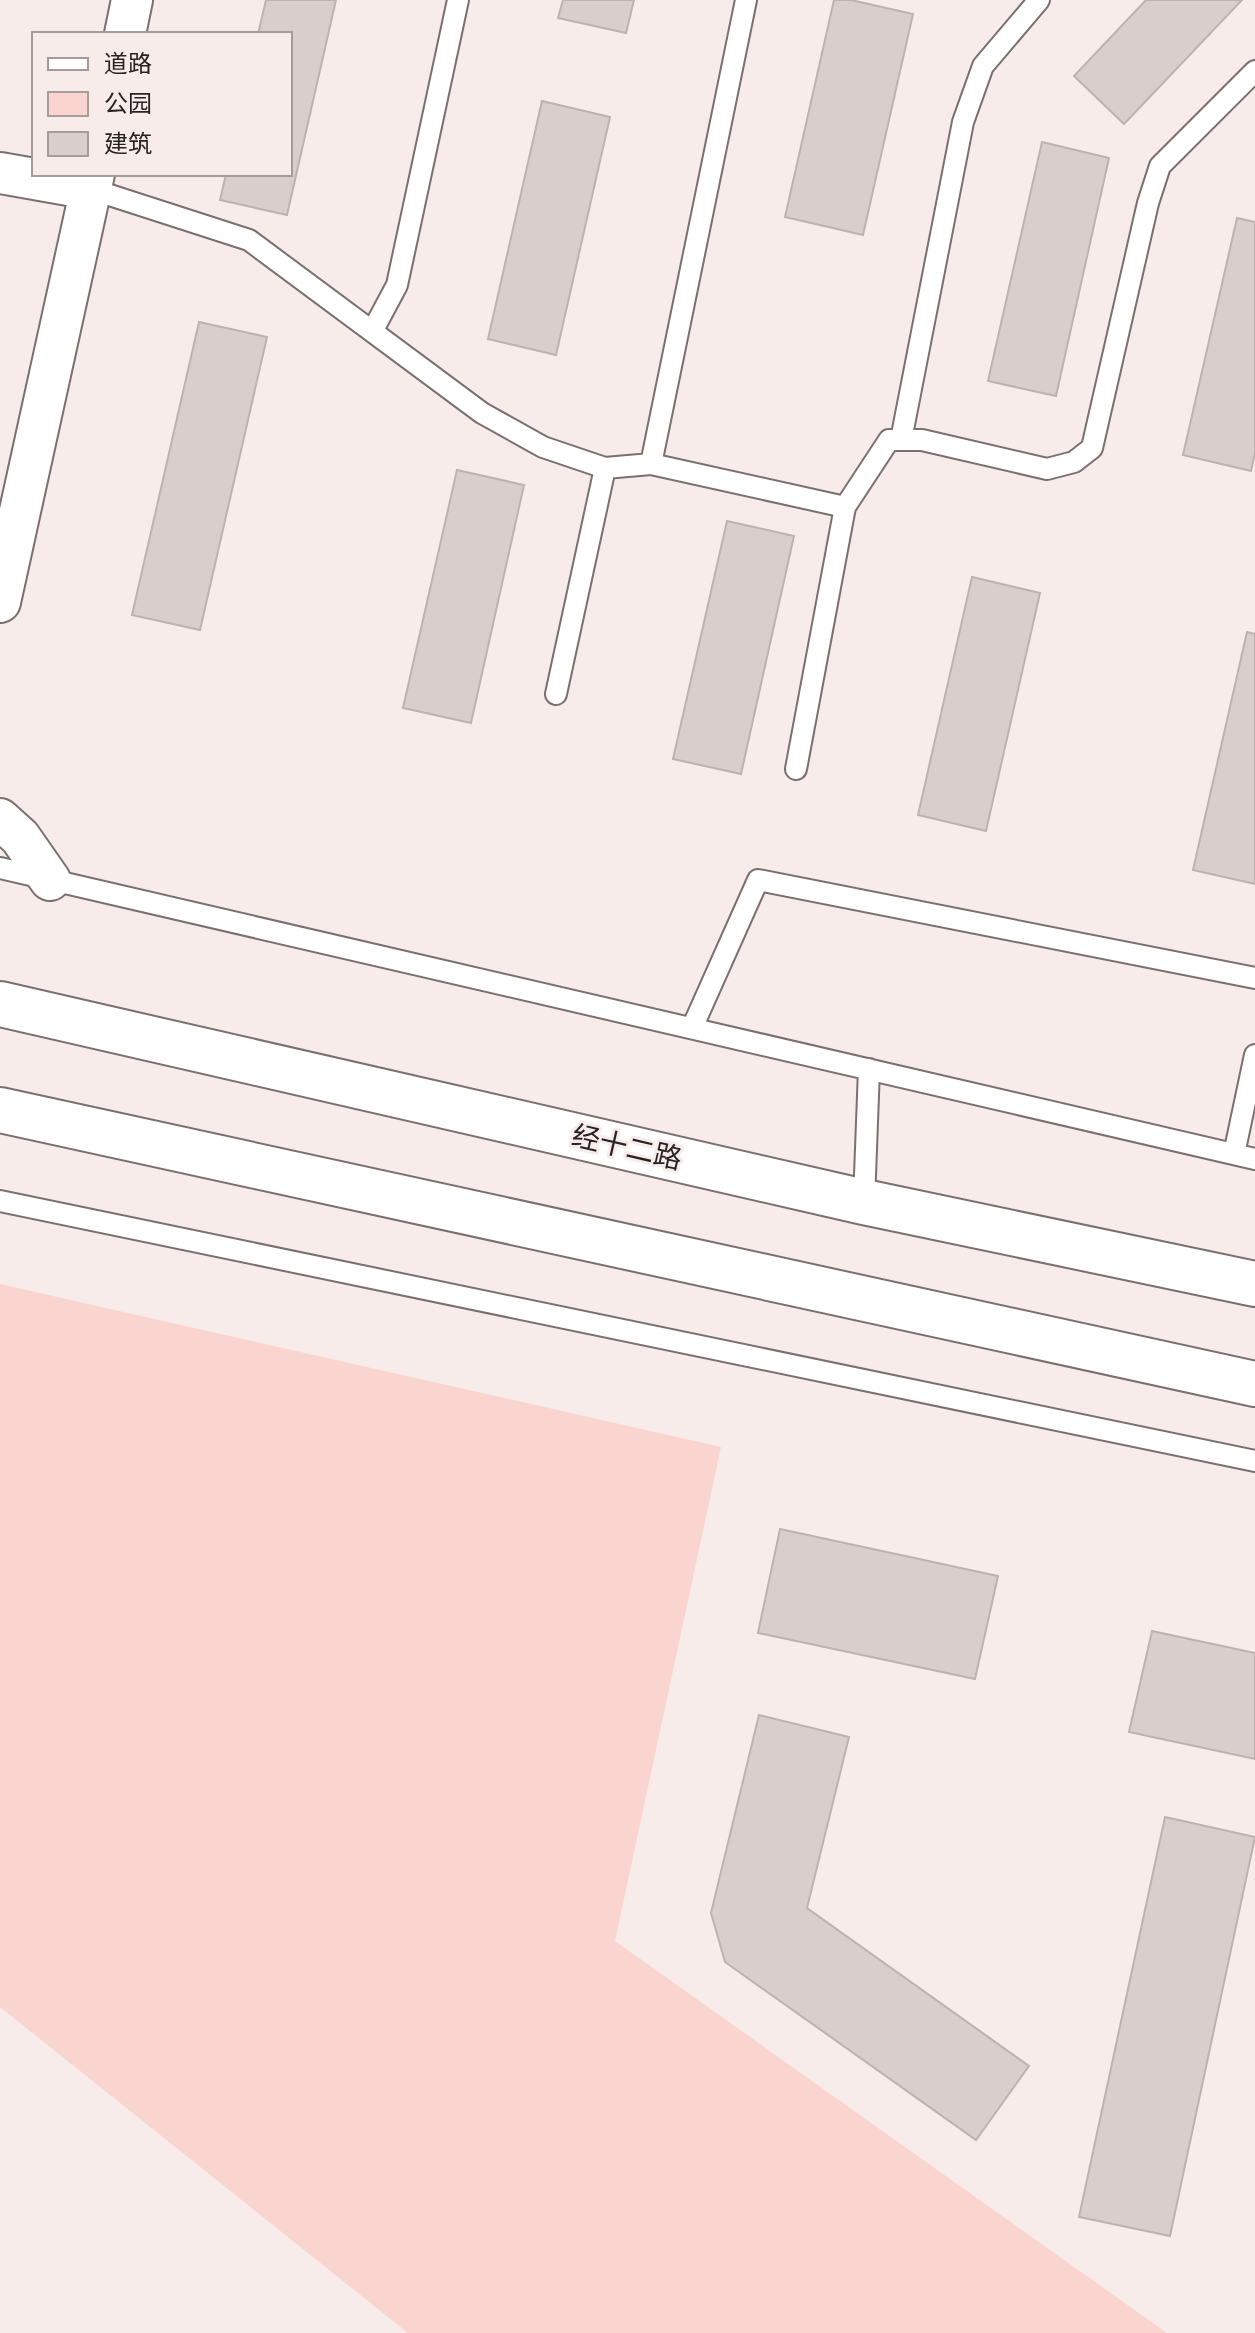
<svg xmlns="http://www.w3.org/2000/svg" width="1255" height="2333" font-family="Jost,'Noto Sans SC',sans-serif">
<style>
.green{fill:#fad5cf}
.building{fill:#dacecc;stroke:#beb2b1;stroke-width:2}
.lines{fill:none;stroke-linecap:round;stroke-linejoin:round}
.lane-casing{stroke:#7a706e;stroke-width:24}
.street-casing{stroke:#7a706e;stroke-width:44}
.secondary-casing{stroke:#7a706e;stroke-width:48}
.lane{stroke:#fff;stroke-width:20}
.street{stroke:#fff;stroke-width:40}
.secondary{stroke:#fff;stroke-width:44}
.labels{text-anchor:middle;stroke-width:6;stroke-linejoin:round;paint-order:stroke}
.street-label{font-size:28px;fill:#282323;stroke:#f8ecea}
</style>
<rect width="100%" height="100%" fill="#f8ecea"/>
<path class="green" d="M0,1284L721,1447L615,1941L1167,2333H408L0,2007Z"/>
<path class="building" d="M266,0H336L287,215L220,200L226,174H290V34H258Z
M563,0H634L626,33L558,18Z
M834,0H851L913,14L863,235L785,217Z
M1146,0H1242L1124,124L1074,76Z
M542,101L610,117L556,355L488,339Z
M1042,142L1109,158L1056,396L988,381Z
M1237,218L1255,222V453L1251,471L1183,455Z
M199,322L267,337L200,630L132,615Z
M457,470L524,485L471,723L403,708Z
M727,521L794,536L741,774L673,759Z
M972,577L1040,593L986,831L918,815Z
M1247,632L1255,634V884L1193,870Z
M780,1529L998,1576L975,1679L758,1633Z
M1152,1631L1255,1653V1759L1129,1732Z
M759,1715L849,1737L807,1908L1029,2066L976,2140L725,1962L711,1913Z
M1165,1817L1255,1837L1170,2236L1079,2217Z"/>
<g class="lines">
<defs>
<path id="lane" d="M91,189L249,240L482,413L543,447L605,468L651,464L845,507
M373,330L397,285L458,0
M901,440L963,122L983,66L1039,0
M651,464L746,0
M556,694L605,468
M796,769L845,507L889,440H922L1047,469L1074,462L1092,448L1148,203L1160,166L1255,71
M0,868L1255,1159
M692,1028L758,880L1255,978
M1234,1154L1255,1055
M0,1201L1255,1461
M864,1202L869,1069"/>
<path id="street" d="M125,34L132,0
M0,173L91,189
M0,602L94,174
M0,819L20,837L50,880"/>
<path id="secondary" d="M0,1004L864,1202L1255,1284
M0,1110L1255,1384"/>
</defs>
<use href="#lane" class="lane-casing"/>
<use href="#street" class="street-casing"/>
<use href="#secondary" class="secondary-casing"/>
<use href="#lane" class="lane"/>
<use href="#street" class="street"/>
<use href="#secondary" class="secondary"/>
</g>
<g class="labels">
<g class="street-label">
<text transform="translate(627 1147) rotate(13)" y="10">经十二路</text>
</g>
</g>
<rect x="32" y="32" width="260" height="144" fill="#f8ecea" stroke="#a59c9a" stroke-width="2"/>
<rect x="48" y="58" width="40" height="12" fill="#ffffff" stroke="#a59c9a" stroke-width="2"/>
<text x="104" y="72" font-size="24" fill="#282323">道路</text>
<rect x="48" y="92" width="40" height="24" fill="#fad5cf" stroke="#a59c9a" stroke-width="2"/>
<text x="104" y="112" font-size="24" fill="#282323">公园</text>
<rect x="48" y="132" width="40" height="24" fill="#dacecc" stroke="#a59c9a" stroke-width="2"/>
<text x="104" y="152" font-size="24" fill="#282323">建筑</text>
</svg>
